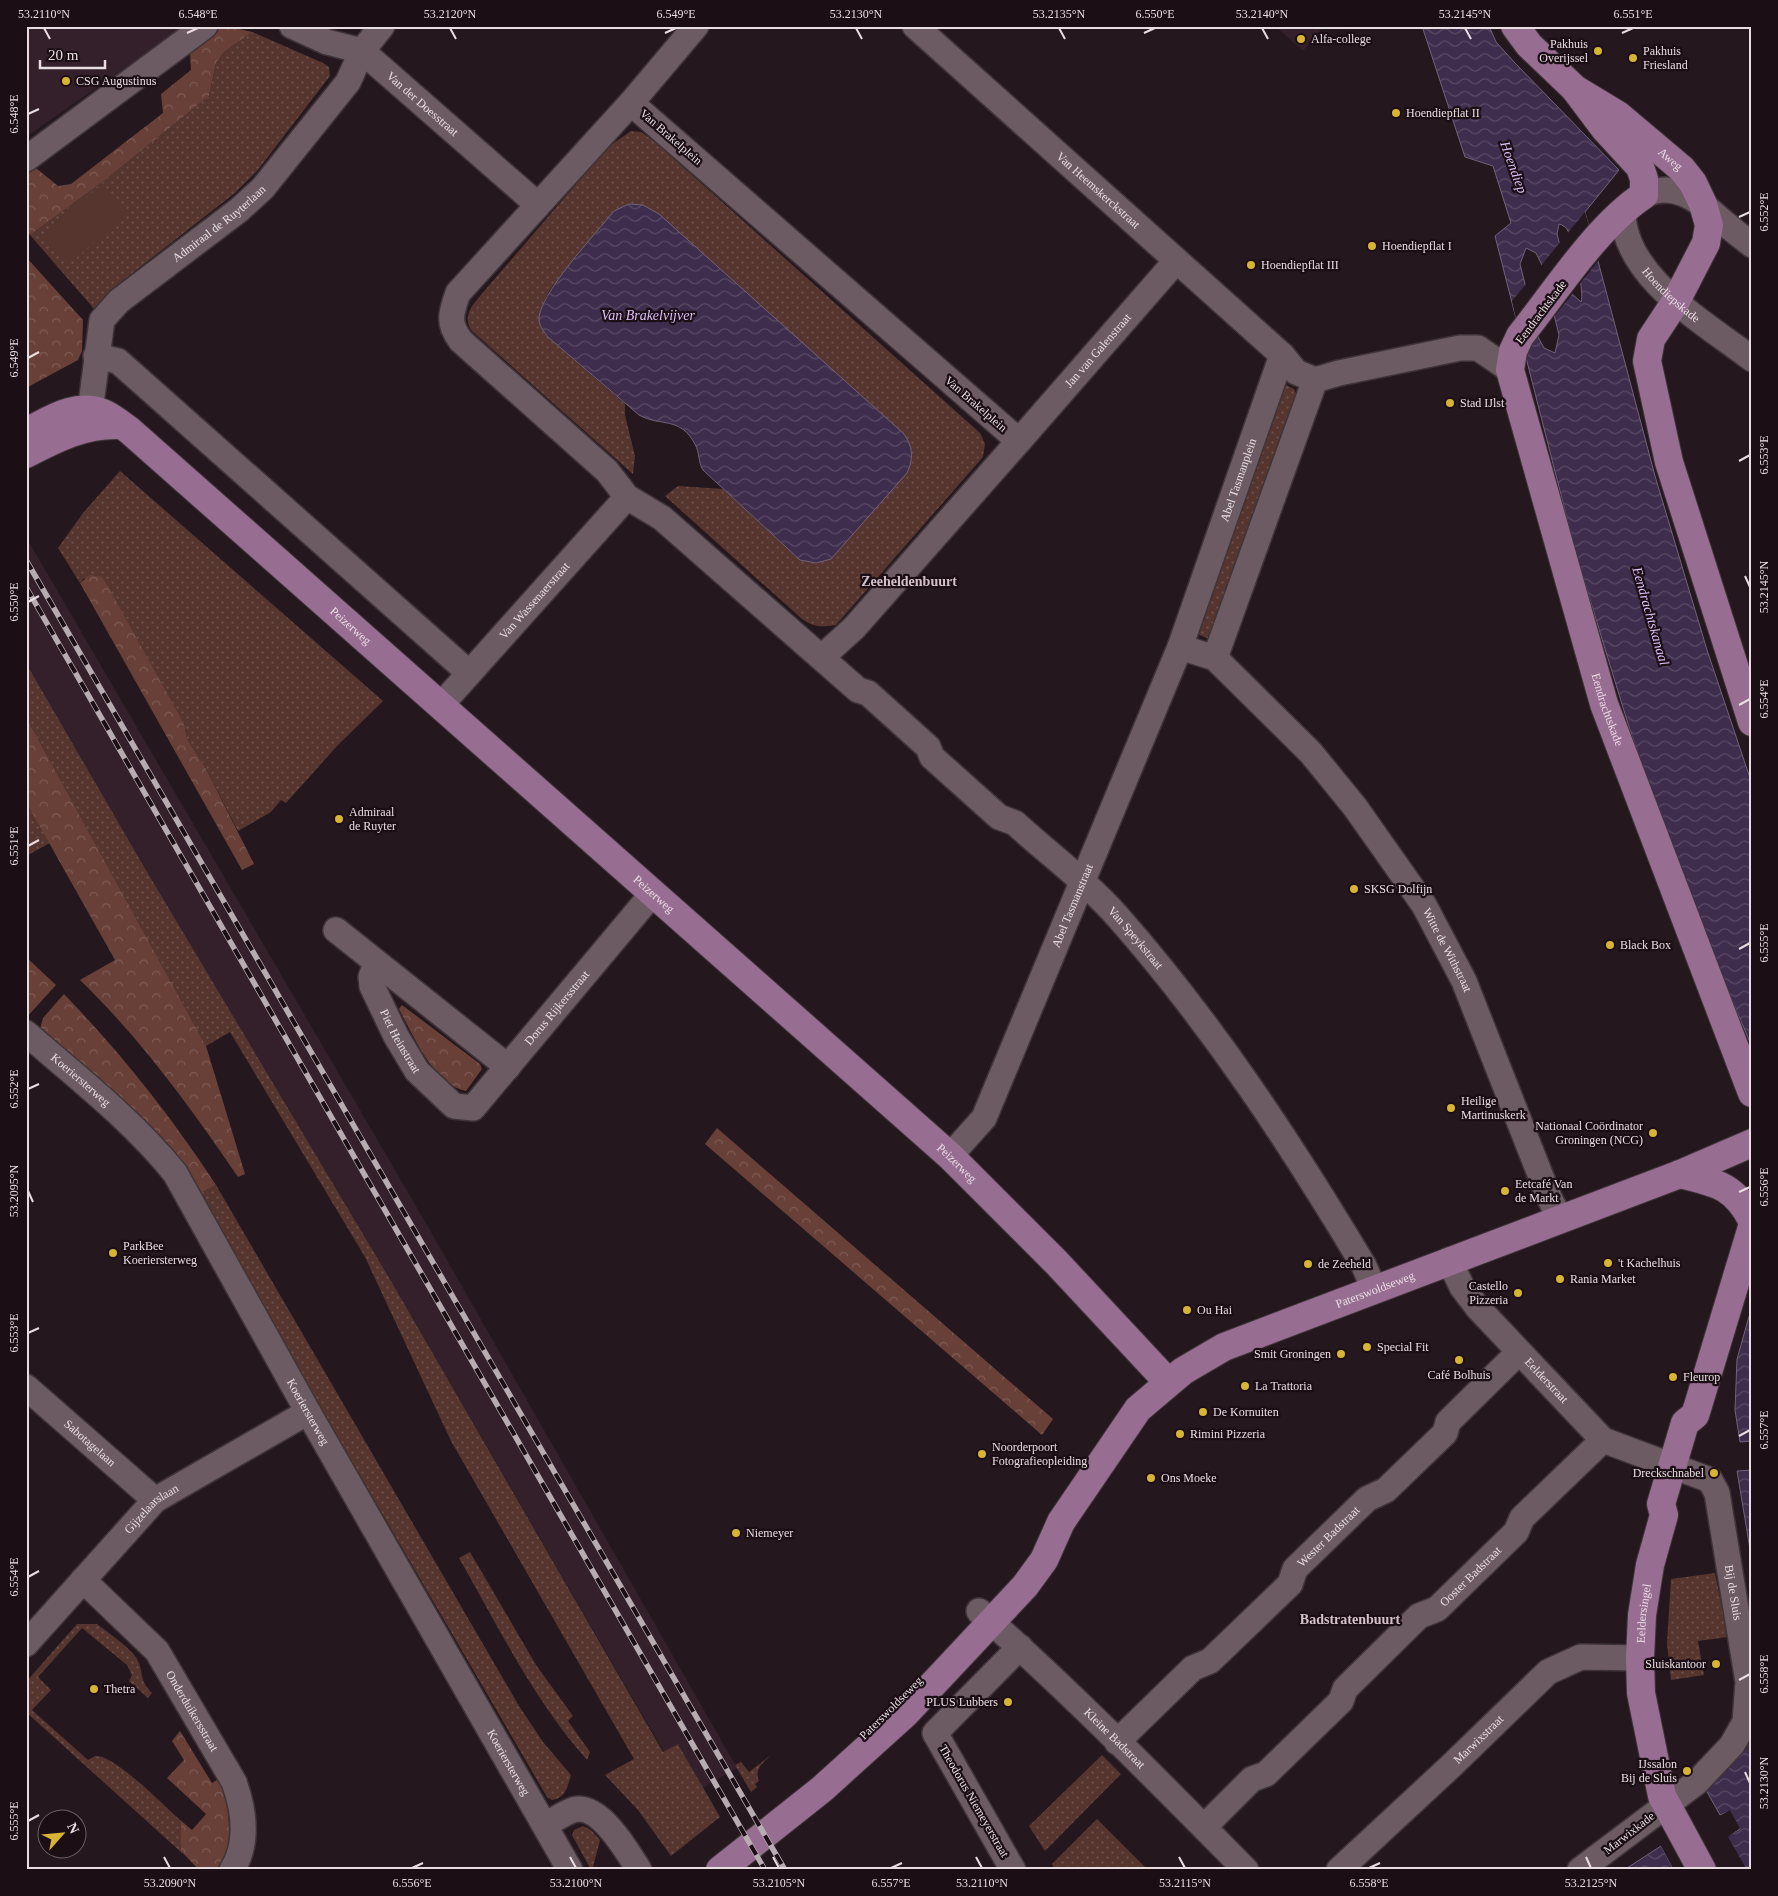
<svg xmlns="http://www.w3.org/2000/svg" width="1778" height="1896" font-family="Georgia,serif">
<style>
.built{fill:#34202a}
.green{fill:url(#green-dots)}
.forest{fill:url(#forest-crowns)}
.pitch{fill:#56352f}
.water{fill:url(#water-waves);stroke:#71627a;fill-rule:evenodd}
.pier{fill:#25171e}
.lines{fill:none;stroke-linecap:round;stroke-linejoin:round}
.minor-casing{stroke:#3e3438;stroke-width:28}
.major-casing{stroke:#3e3438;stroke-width:30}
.minor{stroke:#6c5b62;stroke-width:25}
.major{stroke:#986d92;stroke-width:28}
.rail-casing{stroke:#b7acb0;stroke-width:5.5}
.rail{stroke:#1b0e15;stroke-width:4;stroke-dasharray:11;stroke-linecap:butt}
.ticks{fill:none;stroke:#e8dee2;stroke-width:2}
.poi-dot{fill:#d7b434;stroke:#1b0e15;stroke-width:2}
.labels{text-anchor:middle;stroke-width:4.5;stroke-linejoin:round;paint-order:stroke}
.poi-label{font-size:12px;fill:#e8dee2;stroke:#1b0e15;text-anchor:start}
.street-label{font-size:12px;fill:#e8dee2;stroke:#1b0e15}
.water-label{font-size:14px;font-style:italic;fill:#ddbffa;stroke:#1b0e15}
.neighbourhood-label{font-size:14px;font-weight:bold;fill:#d5c1ca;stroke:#1b0e15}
.neatline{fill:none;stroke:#e8dee2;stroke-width:2}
.ticks-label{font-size:12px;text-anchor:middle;fill:#e8dee2}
</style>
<defs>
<pattern id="green-dots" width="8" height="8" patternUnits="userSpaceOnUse" patternTransform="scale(1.25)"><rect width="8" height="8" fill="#56352f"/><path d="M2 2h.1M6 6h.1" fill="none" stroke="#6e524d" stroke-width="1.8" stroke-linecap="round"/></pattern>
<pattern id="forest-crowns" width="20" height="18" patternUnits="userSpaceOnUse" patternTransform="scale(1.25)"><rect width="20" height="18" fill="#684038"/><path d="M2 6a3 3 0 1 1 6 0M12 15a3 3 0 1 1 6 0" fill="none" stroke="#7e5b54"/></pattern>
<pattern id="water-waves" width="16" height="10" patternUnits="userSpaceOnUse" patternTransform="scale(1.25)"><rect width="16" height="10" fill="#3e2d4d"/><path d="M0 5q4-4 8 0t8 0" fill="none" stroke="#5a4b66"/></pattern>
</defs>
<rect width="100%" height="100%" fill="#25171e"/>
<path class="built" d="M26,26H185L26,137Z
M1275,26H1324L1303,51Z
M26,537L423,1218L737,1768L703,1788L679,1745L664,1752L391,1281L143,865L26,663Z"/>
<path class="green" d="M252,32L323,63L329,67L330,76L257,171L235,193L112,289L108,302L95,310L30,235L104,181L209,96L216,63L224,52Z
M631,131L641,132L654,141L980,433L985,444L983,457L836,625C822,627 815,628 802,619L665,496L678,486L723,489L800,560L912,458L907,439L554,284C541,303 535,317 548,337L625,404V415L635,456L633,474L471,330C463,316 471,307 480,296L608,147Z
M1284,384L1294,389L1297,395L1209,639L1197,634Z
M120,471L383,701L337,746L286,803L281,800L271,812L238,831L205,767L187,739L184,724L84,578L80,583L58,548L83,513Z
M26,663L143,865L391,1281L663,1752L678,1744L720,1817L671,1856L638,1810L605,1775L634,1759L451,1441L365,1257L230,1032L206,1046L26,717Z
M26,802L50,843L26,856Z
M216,1185L519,1706L543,1742L571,1775C567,1787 566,1798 552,1800L547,1797L197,1195Z
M470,1552L536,1665L573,1716L568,1721L590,1752L587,1760C534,1701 498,1626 459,1558Z
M1715,1573L1728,1637L1698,1641L1704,1675L1671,1680L1667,1643L1671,1579Z
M77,1624H97C107,1632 134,1650 138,1661C144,1675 139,1680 152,1693L148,1698L129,1681L132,1675L127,1665L82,1628L38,1677L51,1690L32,1710L88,1760C90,1759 93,1757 95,1756C113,1753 164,1806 179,1819L181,1823L182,1853L26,1712V1682Z
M771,1755C763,1763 754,1769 759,1781L755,1784L757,1787L751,1792L735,1765L741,1762L749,1772Z
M1102,1755L1121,1774L1045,1851L1029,1826Z
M1097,1819L1148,1870H1055L1052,1864Z
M583,1826L591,1830L600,1840L593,1867L590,1868L572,1835L574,1830Z"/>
<path class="forest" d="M226,26L252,32L224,52L216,63L209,96L104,181L30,235L26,229V168L31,164L58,186L71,184L163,113L161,94L191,70L190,51C200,42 212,29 226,26Z
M26,257L83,320L82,351L78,360L26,388Z
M90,575L102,577L107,585L184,724L187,739L205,767L254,864L242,870L80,583Z
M26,717L206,1046L245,1174L238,1177C191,1108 141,1039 80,980L115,960L26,802Z
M26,957L56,985L26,1018Z
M64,994C121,1053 171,1116 216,1185L197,1195L40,1029L43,1018Z
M402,1005L480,1064L482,1069L466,1091C434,1085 413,1035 399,1009Z
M717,1128L1053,1419L1042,1435L705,1144Z
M180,1731L212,1783L222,1777C228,1802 235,1848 220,1870H199L181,1851V1823L179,1819L192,1830L206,1814L167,1778L184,1760L172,1741Z"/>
<path class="pitch" d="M101,185L127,214L68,265L42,236Z"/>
<path class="water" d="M1422,26H1489L1496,42L1515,63L1619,170L1585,212L1655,476L1707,650L1752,784V1047L1700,925L1669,844L1629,727L1576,554L1495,236L1511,223L1493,166L1465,157ZM1559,224C1563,225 1566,227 1568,231C1573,241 1585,293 1581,302L1572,294L1557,234ZM1526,248L1536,253L1542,265L1559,335L1555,353L1544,348L1538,337L1520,264Z
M629,204L643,205L659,214L903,433C913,446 914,458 907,473L831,559L816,563L800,560L703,470C698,462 700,453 695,444C680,416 661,427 639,415L548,337C545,333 540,327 539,321C536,297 598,231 614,211Z
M1752,1306V1441L1740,1442L1735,1410L1737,1359Z
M1752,1470V1561L1737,1471Z
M1752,1738V1870H1741L1745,1867L1733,1870H1624L1661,1846L1673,1868L1740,1829L1730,1811L1720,1815L1706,1790L1739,1757Z"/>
<path class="pier" d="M1585,212L1599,260L1578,286L1566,235Z
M1561,241L1574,292L1553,318L1540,267Z
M1527,283L1540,334L1524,354L1512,301Z
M1730,1810L1740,1828L1728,1837L1747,1870H1674L1661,1846L1663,1845L1674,1865L1737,1828L1729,1814L1721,1818L1718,1817Z"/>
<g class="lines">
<defs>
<g id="minor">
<path id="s1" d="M292,26L327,42L362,51L538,205"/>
<path id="s2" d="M915,26L1282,355L1296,372L1315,380"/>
<path d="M631,103L696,26"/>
<path d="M26,159L205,26"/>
<path d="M1644,195C1675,180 1699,201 1721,220C1731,229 1742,237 1752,245"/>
<path id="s3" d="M1623,210C1622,276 1705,323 1752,359"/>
<path d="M96,356L118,361L468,672"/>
<path id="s4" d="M88,427L102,320L119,301L239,210L263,188L348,82L362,51L382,26"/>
<path id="s5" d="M1019,441L1176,261"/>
<path id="s6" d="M1180,647L1215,658L1311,753L1355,807L1424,905L1464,981L1549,1197L1560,1219"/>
<path id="s7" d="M822,657L854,628L1019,441L631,103L458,293C451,313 447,323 461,341L607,471L627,497L662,518L858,690L868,693L928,747L932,757L999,817L1015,823C1049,854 1088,883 1118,917C1213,1025 1291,1144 1364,1266L1374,1289"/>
<path d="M1215,658L1315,380L1339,373L1460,348H1478L1510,370"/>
<path id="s8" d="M441,705L627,497"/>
<path d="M336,930L508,1067"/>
<path id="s9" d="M376,964L371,977L372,986L396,1036L417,1071L454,1106L473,1108L653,893"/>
<path id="s10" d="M26,1033C78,1078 132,1120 175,1173L308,1412L570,1870"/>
<path id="s11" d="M950,1156L984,1118L1180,647L1282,355"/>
<path id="s12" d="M1449,1260L1462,1287L1478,1308L1603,1440L1710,1480L1717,1493L1748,1682L1745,1722L1732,1745L1697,1782L1580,1870"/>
<path id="s13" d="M26,1387L155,1500"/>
<path id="s14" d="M83,1580L157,1651L234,1782C244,1810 249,1843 232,1870"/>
<path id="s15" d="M979,1611C1072,1693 1159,1782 1246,1870"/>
<path id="s16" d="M26,1644L155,1500L308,1412"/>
<path id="s17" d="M1117,1742L1193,1668L1210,1661L1290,1584L1295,1569L1367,1499L1386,1490L1445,1433L1448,1422L1518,1353"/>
<path d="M546,1825C554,1820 564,1813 573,1810C599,1802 628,1852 639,1870"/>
<path id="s18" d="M1204,1827L1252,1779L1266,1774L1341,1701L1345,1689L1419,1616L1437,1609L1516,1532L1522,1518L1603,1440"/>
<path d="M1013,1870L935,1733L1020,1647"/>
<path id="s19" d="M1339,1870L1451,1766L1548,1672L1581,1657L1640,1658"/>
</g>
<g id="major">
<path id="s20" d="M1515,26L1529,45L1575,89L1618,115L1682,169L1693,183L1703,204L1709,225L1706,243L1676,301L1651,339L1647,361L1669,462L1752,722"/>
<path id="s21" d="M1575,89L1605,129L1640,167L1644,179V195C1597,226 1556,291 1520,336L1513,351L1510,370L1604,704L1752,1093"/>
<path id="s22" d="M26,432C50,420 75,402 103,413C113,417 120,424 129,430L950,1156L1056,1262L1168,1382"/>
<path d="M26,454C57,438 84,424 119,425"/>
<path d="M1680,1174C1716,1183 1734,1185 1752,1220"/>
<path id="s23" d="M720,1870L822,1789L906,1713L1025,1586L1044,1560L1061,1522L1138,1409L1183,1371L1224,1347L1680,1174L1752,1143"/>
<path id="s24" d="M1702,1870L1662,1796L1641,1693L1640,1658L1642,1615L1650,1565L1664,1515L1661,1504L1685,1423L1695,1415L1697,1409L1752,1227"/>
</g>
</defs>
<use href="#minor" class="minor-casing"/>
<use href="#major" class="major-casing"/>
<use href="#minor" class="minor"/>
<use href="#major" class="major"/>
<defs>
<path id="rail" d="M26,560L785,1870
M26,587L765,1870"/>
</defs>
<use href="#rail" class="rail-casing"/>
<use href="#rail" class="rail"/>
</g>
<path class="ticks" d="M44,28L50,39M450,28L456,39M856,28L862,39M1059,28L1065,39M1262,28L1268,39M1465,28L1471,39M187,33L198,28M665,33L676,28M1144,33L1155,28M1622,33L1633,28M28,114L39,109M1739,217L1750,212M28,358L39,352M1739,461L1750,455M1745,576L1750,587M28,602L39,596M1739,705L1750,699M28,846L39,840M1739,949L1750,943M28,1089L39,1084M28,1191L33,1202M1739,1192L1750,1187M28,1333L39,1328M1739,1436L1750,1430M28,1577L39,1571M1739,1680L1750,1674M1745,1772L1750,1783M28,1821L39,1815M164,1857L170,1868M570,1857L576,1868M773,1857L779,1868M976,1857L982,1868M1179,1857L1185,1868M1586,1857L1591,1868M412,1868L423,1863M891,1868L902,1863M1369,1868L1380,1863"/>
<g class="poi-dot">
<circle cx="1301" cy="39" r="5"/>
<circle cx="1598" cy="51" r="5"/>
<circle cx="1633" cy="58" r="5"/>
<circle cx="66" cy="81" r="5"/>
<circle cx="1396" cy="113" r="5"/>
<circle cx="1372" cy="246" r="5"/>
<circle cx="1251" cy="265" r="5"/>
<circle cx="1450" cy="403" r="5"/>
<circle cx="339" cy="819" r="5"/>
<circle cx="1354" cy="889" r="5"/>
<circle cx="1610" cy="945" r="5"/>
<circle cx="1451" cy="1108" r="5"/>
<circle cx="1653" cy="1133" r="5"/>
<circle cx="1505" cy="1191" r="5"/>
<circle cx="113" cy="1253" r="5"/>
<circle cx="1608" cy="1263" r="5"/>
<circle cx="1308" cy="1264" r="5"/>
<circle cx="1560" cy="1279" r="5"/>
<circle cx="1518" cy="1293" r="5"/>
<circle cx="1187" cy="1310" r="5"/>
<circle cx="1367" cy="1347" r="5"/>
<circle cx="1341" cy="1354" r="5"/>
<circle cx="1459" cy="1360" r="5"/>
<circle cx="1673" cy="1377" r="5"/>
<circle cx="1245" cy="1386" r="5"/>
<circle cx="1203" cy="1412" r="5"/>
<circle cx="1180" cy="1434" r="5"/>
<circle cx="982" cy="1454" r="5"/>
<circle cx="1714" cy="1473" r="5"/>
<circle cx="1151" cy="1478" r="5"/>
<circle cx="736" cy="1533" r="5"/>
<circle cx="1716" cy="1664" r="5"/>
<circle cx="94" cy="1689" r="5"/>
<circle cx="1008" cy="1702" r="5"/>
<circle cx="1687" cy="1771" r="5"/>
</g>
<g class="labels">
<g class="poi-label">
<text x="1311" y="43">Alfa-college</text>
<text x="1588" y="48" text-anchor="end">Pakhuis<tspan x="1588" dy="14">Overijssel</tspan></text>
<text x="1643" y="55">Pakhuis<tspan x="1643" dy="14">Friesland</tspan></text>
<text x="76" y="85">CSG Augustinus</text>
<text x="1406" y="117">Hoendiepflat II</text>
<text x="1382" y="250">Hoendiepflat I</text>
<text x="1261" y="269">Hoendiepflat III</text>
<text x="1460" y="407">Stad IJlst</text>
<text x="349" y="816">Admiraal<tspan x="349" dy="14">de Ruyter</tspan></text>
<text x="1364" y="893">SKSG Dolfijn</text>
<text x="1620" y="949">Black Box</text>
<text x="1461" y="1105">Heilige<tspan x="1461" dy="14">Martinuskerk</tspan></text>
<text x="1643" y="1130" text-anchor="end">Nationaal Coördinator<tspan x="1643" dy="14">Groningen (NCG)</tspan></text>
<text x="1515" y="1188">Eetcafé Van<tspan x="1515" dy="14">de Markt</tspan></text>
<text x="123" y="1250">ParkBee<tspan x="123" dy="14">Koeriersterweg</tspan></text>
<text x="1618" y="1267">'t Kachelhuis</text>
<text x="1318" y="1268">de Zeeheld</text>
<text x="1570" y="1283">Rania Market</text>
<text x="1508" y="1290" text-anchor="end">Castello<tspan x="1508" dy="14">Pizzeria</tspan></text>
<text x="1197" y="1314">Ou Hai</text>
<text x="1377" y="1351">Special Fit</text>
<text x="1331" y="1358" text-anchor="end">Smit Groningen</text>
<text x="1459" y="1379" text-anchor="middle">Café Bolhuis</text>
<text x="1683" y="1381">Fleurop</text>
<text x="1255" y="1390">La Trattoria</text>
<text x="1213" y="1416">De Kornuiten</text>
<text x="1190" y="1438">Rimini Pizzeria</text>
<text x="992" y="1451">Noorderpoort<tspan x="992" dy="14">Fotografieopleiding</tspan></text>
<text x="1704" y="1477" text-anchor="end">Dreckschnabel</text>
<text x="1161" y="1482">Ons Moeke</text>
<text x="746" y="1537">Niemeyer</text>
<text x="1706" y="1668" text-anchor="end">Sluiskantoor</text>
<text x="104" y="1693">Thetra</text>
<text x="998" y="1706" text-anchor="end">PLUS Lubbers</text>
<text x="1677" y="1768" text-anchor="end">IJssalon<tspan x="1677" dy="14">Bij de Sluis</tspan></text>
</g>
<g class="street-label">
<text dy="4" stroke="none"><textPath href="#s1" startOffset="155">Van der Doesstraat</textPath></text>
<text transform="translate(671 137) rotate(41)" y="4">Van Brakelplein</text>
<text dy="4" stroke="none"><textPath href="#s20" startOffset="206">Aweg</textPath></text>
<text dy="4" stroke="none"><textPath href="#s2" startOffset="246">Van Heemskerckstraat</textPath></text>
<text dy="4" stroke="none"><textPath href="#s4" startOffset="260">Admiraal de Ruyterlaan</textPath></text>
<text dy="4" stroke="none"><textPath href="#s3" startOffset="101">Hoendiepskade</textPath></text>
<text transform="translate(1541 312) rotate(-53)" y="4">Eendrachtskade</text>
<text dy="4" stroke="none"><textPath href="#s5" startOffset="120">Jan van Galenstraat</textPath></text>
<text transform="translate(976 404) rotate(41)" y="4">Van Brakelplein</text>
<text dy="4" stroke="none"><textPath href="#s11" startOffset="738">Abel Tasmanplein</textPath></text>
<text dy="4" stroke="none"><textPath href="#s8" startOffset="140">Van Wassenaerstraat</textPath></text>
<text dy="4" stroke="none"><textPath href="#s22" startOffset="409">Peizerweg</textPath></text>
<text dy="4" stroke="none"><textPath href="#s21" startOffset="708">Eendrachtskade</textPath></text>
<text dy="4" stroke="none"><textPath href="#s22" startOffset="814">Peizerweg</textPath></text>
<text dy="4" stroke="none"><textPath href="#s11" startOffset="281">Abel Tasmanstraat</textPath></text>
<text dy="4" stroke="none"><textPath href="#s7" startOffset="2021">Van Speykstraat</textPath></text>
<text dy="4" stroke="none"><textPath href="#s6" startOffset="412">Witte de Withstraat</textPath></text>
<text dy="4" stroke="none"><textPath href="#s9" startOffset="320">Dorus Rijkersstraat</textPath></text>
<text dy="4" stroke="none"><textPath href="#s9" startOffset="85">Piet Heinstraat</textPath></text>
<text dy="4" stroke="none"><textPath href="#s10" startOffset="72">Koeriersterweg</textPath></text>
<text dy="4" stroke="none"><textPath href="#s22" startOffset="1219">Peizerweg</textPath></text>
<text dy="4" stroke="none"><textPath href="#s23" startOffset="896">Paterswoldseweg</textPath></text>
<text dy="4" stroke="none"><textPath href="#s12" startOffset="156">Eelderstraat</textPath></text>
<text dy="4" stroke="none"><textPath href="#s10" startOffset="478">Koeriersterweg</textPath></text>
<text dy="4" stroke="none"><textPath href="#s13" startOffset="85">Sabotagelaan</textPath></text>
<text dy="4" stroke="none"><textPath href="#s16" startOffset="185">Gijzelaarslaan</textPath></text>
<text dy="4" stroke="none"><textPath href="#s17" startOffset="298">Wester Badstraat</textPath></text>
<text dy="4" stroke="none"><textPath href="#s18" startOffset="370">Ooster Badstraat</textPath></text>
<text dy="4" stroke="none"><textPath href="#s12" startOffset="468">Bij de Sluis</textPath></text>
<text dy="4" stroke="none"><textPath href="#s24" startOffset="269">Eeldersingel</textPath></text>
<text transform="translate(891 1708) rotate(-45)" y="4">Paterswoldseweg</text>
<text dy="4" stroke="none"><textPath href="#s14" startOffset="172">Onderduikersstraat</textPath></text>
<text dy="4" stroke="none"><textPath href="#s15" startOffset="186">Kleine Badstraat</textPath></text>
<text dy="4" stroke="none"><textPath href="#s19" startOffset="191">Marwixstraat</textPath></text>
<text dy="4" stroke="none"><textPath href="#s10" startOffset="882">Koeriersterweg</textPath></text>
<text transform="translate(974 1801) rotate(60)" y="4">Theodorus Niemeyerstraat</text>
<text transform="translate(1629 1833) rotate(-38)" y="4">Marwixkade</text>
</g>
<g class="water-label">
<text transform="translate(1514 167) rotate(70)" y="5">Hoendiep</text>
<text x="648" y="320">Van Brakelvijver</text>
<text transform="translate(1651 616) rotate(74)" y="5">Eendrachtskanaal</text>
</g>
<g class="neighbourhood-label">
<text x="909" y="586">Zeeheldenbuurt</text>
<text x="1350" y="1624">Badstratenbuurt</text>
</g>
</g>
<rect width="1778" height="1896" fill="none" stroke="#1b0e15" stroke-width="55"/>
<g transform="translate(62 1834) rotate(63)"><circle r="24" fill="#1b0e15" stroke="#6d6167"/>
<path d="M0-4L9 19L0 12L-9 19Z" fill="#d7b434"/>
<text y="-8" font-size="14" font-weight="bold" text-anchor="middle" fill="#e8dee2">N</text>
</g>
<path d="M40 60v8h65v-8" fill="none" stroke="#e8dee2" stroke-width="2.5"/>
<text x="48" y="60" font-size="15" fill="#e8dee2" stroke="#1b0e15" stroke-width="4" paint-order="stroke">20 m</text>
<rect x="28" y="28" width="1722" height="1840" class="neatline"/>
<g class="ticks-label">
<text x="44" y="18">53.2110°N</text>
<text x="198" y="18">6.548°E</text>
<text x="450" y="18">53.2120°N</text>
<text x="676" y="18">6.549°E</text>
<text x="856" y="18">53.2130°N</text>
<text x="1059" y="18">53.2135°N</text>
<text x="1155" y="18">6.550°E</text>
<text x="1262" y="18">53.2140°N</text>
<text x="1465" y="18">53.2145°N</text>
<text x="1633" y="18">6.551°E</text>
<text transform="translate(14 114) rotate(-90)" y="4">6.548°E</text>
<text transform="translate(1764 212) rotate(-90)" y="4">6.552°E</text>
<text transform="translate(14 358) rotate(-90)" y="4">6.549°E</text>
<text transform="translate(1764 455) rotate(-90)" y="4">6.553°E</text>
<text transform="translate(1764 587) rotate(-90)" y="4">53.2145°N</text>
<text transform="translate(14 602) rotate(-90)" y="4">6.550°E</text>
<text transform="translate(1764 699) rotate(-90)" y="4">6.554°E</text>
<text transform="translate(14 846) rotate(-90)" y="4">6.551°E</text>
<text transform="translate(1764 943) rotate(-90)" y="4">6.555°E</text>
<text transform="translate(14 1089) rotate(-90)" y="4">6.552°E</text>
<text transform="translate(1764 1187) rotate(-90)" y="4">6.556°E</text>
<text transform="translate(14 1191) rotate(-90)" y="4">53.2095°N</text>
<text transform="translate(14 1333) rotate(-90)" y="4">6.553°E</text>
<text transform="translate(1764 1430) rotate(-90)" y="4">6.557°E</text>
<text transform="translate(14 1577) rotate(-90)" y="4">6.554°E</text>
<text transform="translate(1764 1674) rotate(-90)" y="4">6.558°E</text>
<text transform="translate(1764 1783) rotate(-90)" y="4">53.2130°N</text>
<text transform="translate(14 1821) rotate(-90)" y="4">6.555°E</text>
<text x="170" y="1887">53.2090°N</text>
<text x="412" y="1887">6.556°E</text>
<text x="576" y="1887">53.2100°N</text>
<text x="779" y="1887">53.2105°N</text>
<text x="891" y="1887">6.557°E</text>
<text x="982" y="1887">53.2110°N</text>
<text x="1185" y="1887">53.2115°N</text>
<text x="1369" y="1887">6.558°E</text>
<text x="1591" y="1887">53.2125°N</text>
</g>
</svg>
